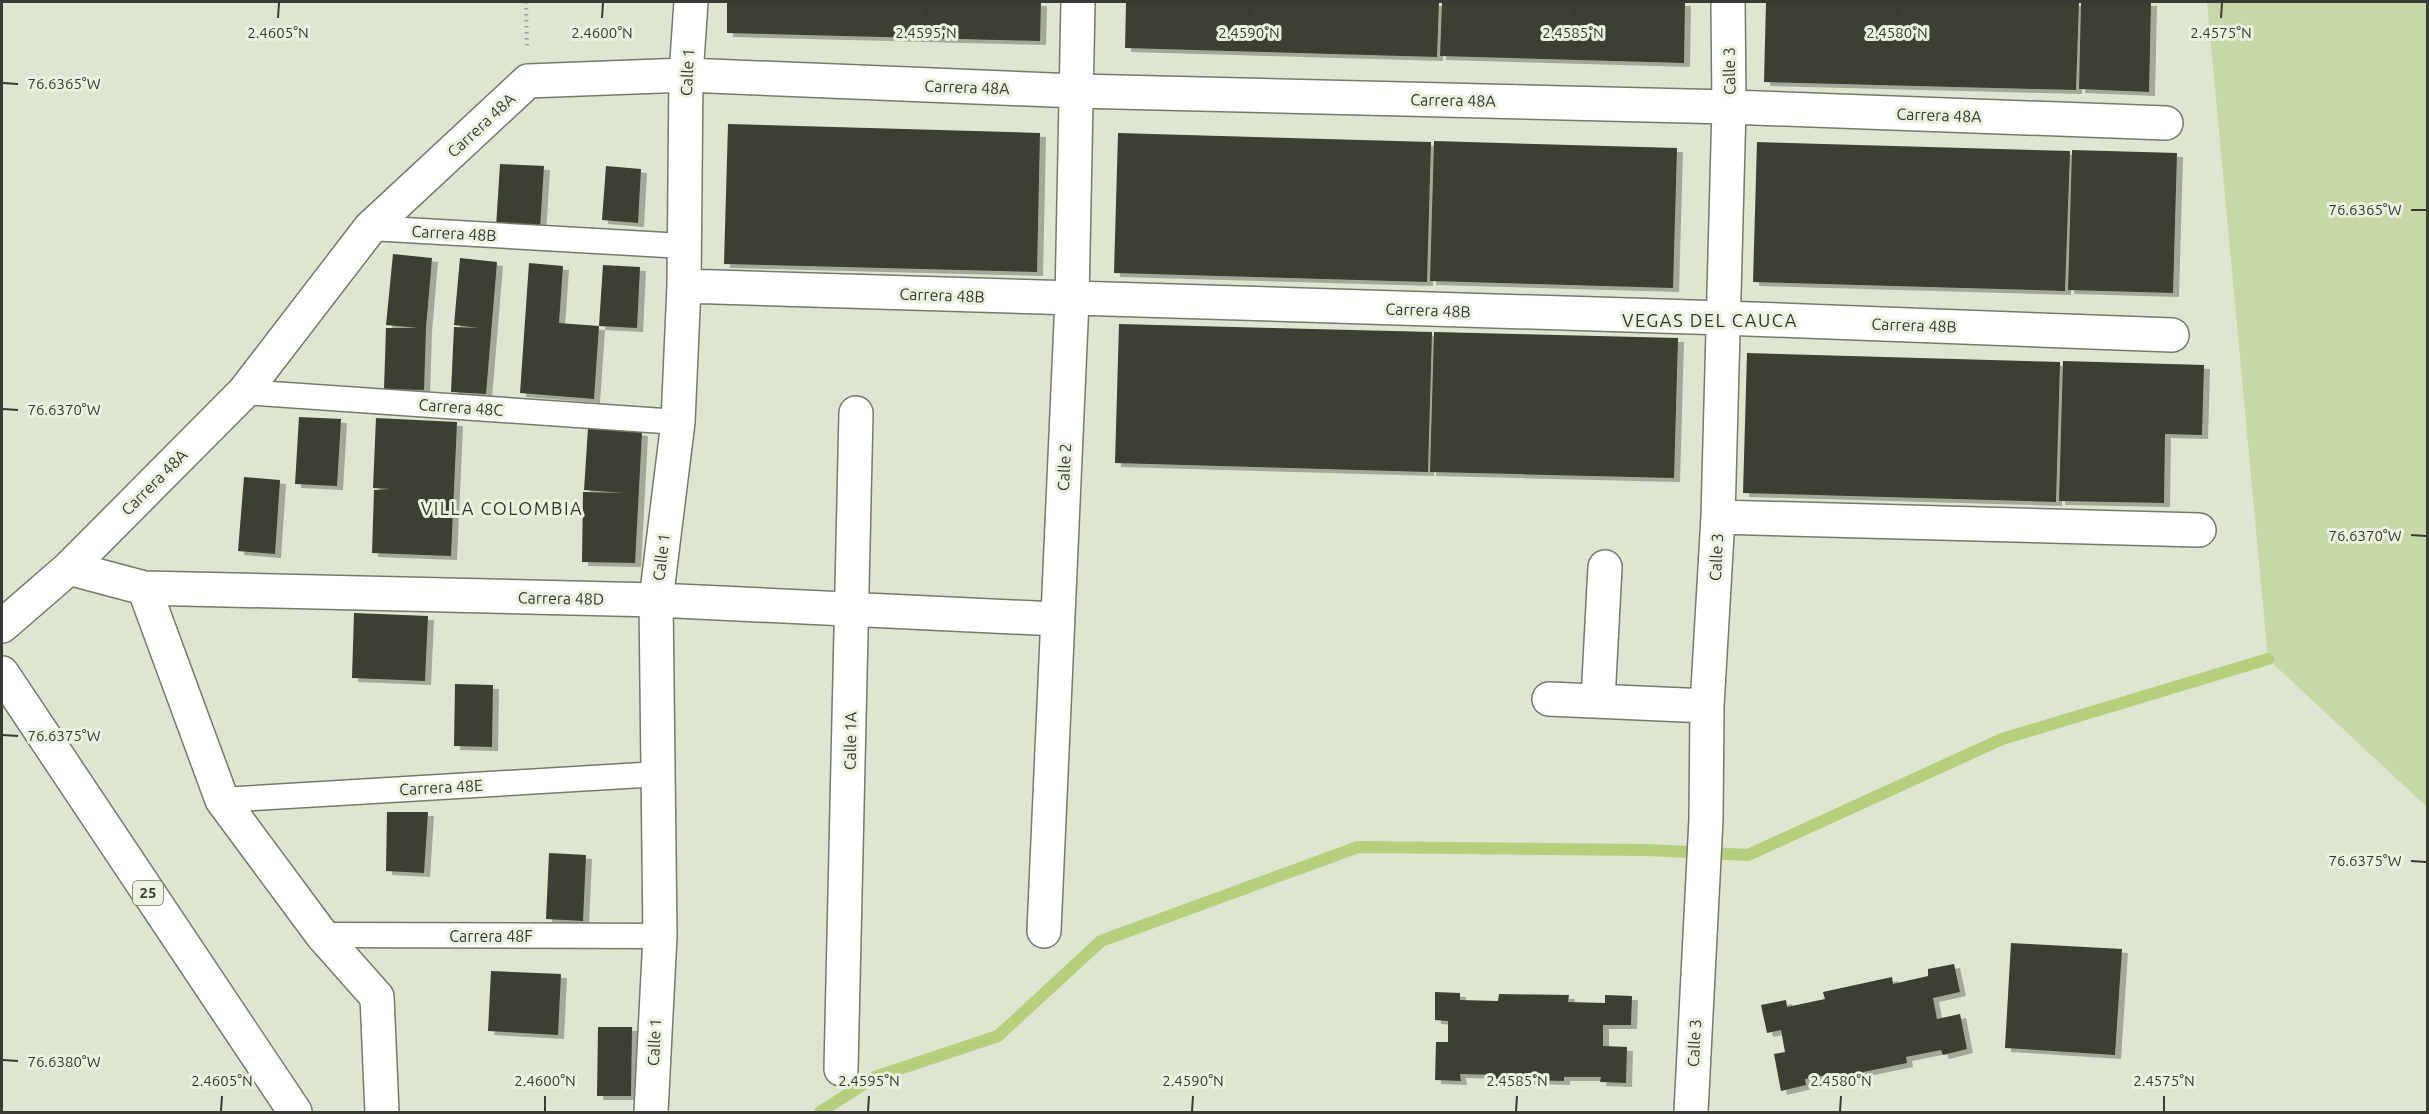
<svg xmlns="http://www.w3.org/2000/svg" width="2429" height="1114" font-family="Ubuntu,sans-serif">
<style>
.green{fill:#c7d8a6}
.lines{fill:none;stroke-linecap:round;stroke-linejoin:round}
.stream{stroke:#b5cf7b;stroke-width:12}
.building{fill:#3b4030;filter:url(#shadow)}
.pedestrian-casing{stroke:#757b69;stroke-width:27}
.minor-casing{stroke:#757b69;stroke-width:36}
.trunk-casing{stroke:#757b69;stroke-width:36}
.path{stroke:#999f8f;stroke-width:4;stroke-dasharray:1.5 4.5;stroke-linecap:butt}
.pedestrian{stroke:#fff;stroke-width:24}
.minor{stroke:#fff;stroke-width:33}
.trunk{stroke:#fff;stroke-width:33}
.ticks{fill:none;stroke:#383b33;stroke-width:2}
.labels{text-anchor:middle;stroke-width:6;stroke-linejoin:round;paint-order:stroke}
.shield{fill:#ebf2dd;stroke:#6e7266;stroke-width:1.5}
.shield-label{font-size:15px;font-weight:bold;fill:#383b33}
.street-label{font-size:16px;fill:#383b33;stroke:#ebf2dd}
.neighbourhood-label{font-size:18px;letter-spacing:1.5px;fill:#323827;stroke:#ebf2dd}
.ticks-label{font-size:15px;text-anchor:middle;fill:#383b33;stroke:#ebf2dd;stroke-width:6;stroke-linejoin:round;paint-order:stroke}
</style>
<defs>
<filter id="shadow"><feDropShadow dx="6" dy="4" stdDeviation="0" flood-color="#0004"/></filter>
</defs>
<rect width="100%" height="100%" fill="#dee5d0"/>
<path class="green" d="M2207,2H2427V807L2268,659Z"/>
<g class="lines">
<path class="stream" d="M820,1112L875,1077L998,1036L1101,941L1358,847L1647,850L1748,855L2002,739L2268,659"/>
</g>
<path class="building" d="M727,2H1041L1040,41L727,33Z
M1126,2H1439L1437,57L1125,48Z
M1442,2H1685L1684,63L1440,56Z
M1766,2H2079L2076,90L1764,82Z
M2081,2H2151L2149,92L2079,89Z
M728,124L1040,133L1037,272L724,264Z
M1118,133L1431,142L1427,282L1114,273Z
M1434,141L1677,148L1673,288L1430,281Z
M1757,142L2070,151L2065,291L1753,282Z
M2072,150L2177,153L2173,293L2068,290Z
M500,164L544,166L540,229L496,227Z
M606,166L641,169L638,223L602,220Z
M393,254L432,258L426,328L424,390L384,389L386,328H418L386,325Z
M460,258L497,262L486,394L451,392L454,327L479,328L454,325Z
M529,263L563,266L559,323L599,326L594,399L520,393Z
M603,265L640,267L637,328L599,326Z
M1119,324L1432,332L1428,472L1115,463Z
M1434,332L1678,338L1674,478L1430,472Z
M1747,353L2060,362L2056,502L1743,493Z
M2063,361L2204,365L2202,435L2165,434L2164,503L2059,501Z
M299,417L341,419L337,486L295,484Z
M376,418L457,422L451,556L372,553L374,490L390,489L373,488Z
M588,428L642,432L635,563L582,562L583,492L625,493L584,490Z
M244,477L280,480L275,554L238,551Z
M354,613L428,616L425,681L352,678Z
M455,684L493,685L492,747L454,746Z
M387,812H428L424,873L386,871Z
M549,853L586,855L583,921L546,919Z
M2011,943L2122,949L2115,1055L2005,1048Z
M1954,964L1960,992L1933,998L1937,1019L1960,1014L1967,1049L1943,1055L1941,1050L1906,1057L1907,1063L1839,1077L1838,1073L1805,1079L1806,1085L1781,1091L1774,1054L1785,1052L1781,1030L1767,1033L1761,1005L1786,1000L1787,1007L1825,999L1823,992L1892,977L1893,984L1928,976V969Z
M491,971L561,974L558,1035L488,1031Z
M1435,992L1460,993V1000L1498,1001L1499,994L1569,995L1568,1002L1605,1003V995L1632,996L1631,1025H1603V1046L1627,1047L1626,1083L1600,1082L1601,1077H1564V1081L1495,1079V1075L1460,1074L1461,1081L1435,1080L1436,1042H1448V1021L1435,1020Z
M598,1027H632L631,1096H597Z"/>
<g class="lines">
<defs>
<path id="pedestrian" d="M370,228L683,246
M244,392L678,422
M222,800L659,774
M322,935L660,936"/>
<path id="minor" d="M684,286L1724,318L2172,335
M1718,517L2199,530
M69,568L144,588L656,600L1056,619
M144,588L222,800L322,935L377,997L382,1112
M2,626L69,568L244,392L370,228L528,81L686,75L1076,91L1729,107L2166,123
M1549,699L1707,706
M1598,700L1605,567
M1044,931L1072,300L1078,2
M841,1069L856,413
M651,1112L660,936L656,600L678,422L684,286L686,75L691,2
M1691,1112L1706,819L1707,706L1718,517L1729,107L1728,2"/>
<path id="trunk" d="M2,673L295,1112"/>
</defs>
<use href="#pedestrian" class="pedestrian-casing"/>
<use href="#minor" class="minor-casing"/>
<use href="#trunk" class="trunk-casing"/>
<path class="path" d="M526,2L527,46"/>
<use href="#pedestrian" class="pedestrian"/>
<use href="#minor" class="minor"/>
<use href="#trunk" class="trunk"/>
</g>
<path class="ticks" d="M278,18L279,3M602,18L603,3M926,18V3M1249,18L1250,3M1573,18L1574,3M1897,18L1898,3M2221,18L2222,3M3,83L18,84M2411,210H2426M3,409L18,410M2411,535L2426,536M3,735L18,736M2411,861L2426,862M3,1060L18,1061M221,1111L222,1096M545,1111V1096M868,1111L869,1096M1192,1111L1193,1096M1516,1111L1517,1096M1840,1111L1841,1096M2164,1111V1096"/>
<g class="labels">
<rect class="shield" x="133" y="881" width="30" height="24" rx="4.5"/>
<g class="shield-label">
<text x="148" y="898">25</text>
</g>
<g class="street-label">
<text transform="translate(1729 71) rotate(-91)" y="6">Calle 3</text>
<text transform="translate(687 72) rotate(-87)" y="6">Calle 1</text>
<text transform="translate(967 87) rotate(2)" y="6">Carrera 48A</text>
<text transform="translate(1453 100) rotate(1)" y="6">Carrera 48A</text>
<text transform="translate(1939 115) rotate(2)" y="6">Carrera 48A</text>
<text transform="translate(481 125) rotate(-43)" y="6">Carrera 48A</text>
<text transform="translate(454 233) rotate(3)" y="6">Carrera 48B</text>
<text transform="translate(942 295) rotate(2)" y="6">Carrera 48B</text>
<text transform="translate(1428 310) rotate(2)" y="6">Carrera 48B</text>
<text transform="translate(1914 325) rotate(2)" y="6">Carrera 48B</text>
<text transform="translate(461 407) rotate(4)" y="6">Carrera 48C</text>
<text transform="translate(1064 467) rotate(-87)" y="6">Calle 2</text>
<text transform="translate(154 482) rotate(-45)" y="6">Carrera 48A</text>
<text transform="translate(661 557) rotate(-83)" y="6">Calle 1</text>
<text transform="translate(1716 557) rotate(-87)" y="6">Calle 3</text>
<text transform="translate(561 598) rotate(1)" y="6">Carrera 48D</text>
<text transform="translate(850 741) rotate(-89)" y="6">Calle 1A</text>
<text transform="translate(441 787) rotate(-3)" y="6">Carrera 48E</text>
<text x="491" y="942">Carrera 48F</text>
<text transform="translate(654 1042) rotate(-87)" y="6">Calle 1</text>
<text transform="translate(1694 1043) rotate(-87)" y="6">Calle 3</text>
</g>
<g class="neighbourhood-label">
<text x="1710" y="327">VEGAS DEL CAUCA</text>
<text x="502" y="515">VILLA COLOMBIA</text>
</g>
</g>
<g class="ticks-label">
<text x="278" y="38">2.4605°N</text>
<text x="602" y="38">2.4600°N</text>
<text x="926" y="38">2.4595°N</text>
<text x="1249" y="38">2.4590°N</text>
<text x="1573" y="38">2.4585°N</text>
<text x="1897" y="38">2.4580°N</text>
<text x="2221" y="38">2.4575°N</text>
<text x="64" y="89">76.6365°W</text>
<text x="2365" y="215">76.6365°W</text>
<text x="64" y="415">76.6370°W</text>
<text x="2365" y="541">76.6370°W</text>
<text x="64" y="741">76.6375°W</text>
<text x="2365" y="866">76.6375°W</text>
<text x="64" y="1067">76.6380°W</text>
<text x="222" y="1086">2.4605°N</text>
<text x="545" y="1086">2.4600°N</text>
<text x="869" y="1086">2.4595°N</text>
<text x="1193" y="1086">2.4590°N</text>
<text x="1517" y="1086">2.4585°N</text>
<text x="1841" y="1086">2.4580°N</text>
<text x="2164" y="1086">2.4575°N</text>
</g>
<rect width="2429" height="1114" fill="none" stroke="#383b33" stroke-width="6"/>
</svg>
